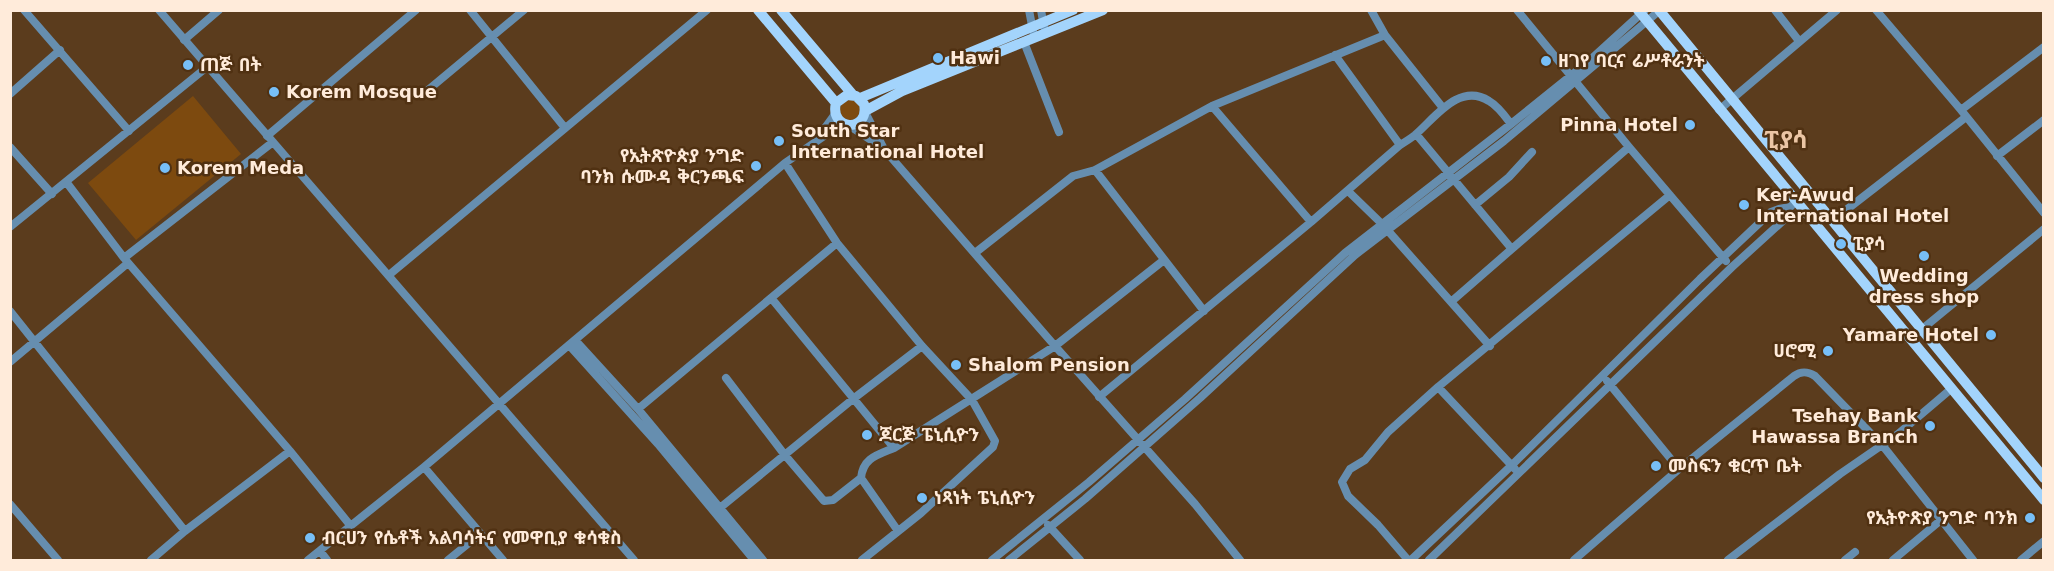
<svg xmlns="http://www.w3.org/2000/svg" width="2054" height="571" font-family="'DejaVu Sans','Noto Sans Ethiopic',sans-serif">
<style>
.green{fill:#7d4a0f}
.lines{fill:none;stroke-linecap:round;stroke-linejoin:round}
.minor{stroke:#668eaf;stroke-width:8}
.major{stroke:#a3d4fc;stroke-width:10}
.poi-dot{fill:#77bff7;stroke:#503112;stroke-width:2}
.labels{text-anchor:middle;stroke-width:5;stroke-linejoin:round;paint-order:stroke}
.poi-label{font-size:18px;font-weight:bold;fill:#ffebda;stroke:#503112;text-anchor:start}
.district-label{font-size:24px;font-weight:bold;fill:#ebc5a4;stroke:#503112}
</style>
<rect width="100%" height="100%" fill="#5b3c1d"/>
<path class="green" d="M193,96L241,154L136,240L88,183Z
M840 110a10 10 0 1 1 20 0a10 10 0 1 1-20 0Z"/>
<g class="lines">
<path class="minor" d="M24,10L129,131
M159,10L634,560
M470,10L565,128
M1029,10L1033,31
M1041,10L1044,27
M1371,10L1385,35L1443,108
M1517,10L1629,147L1726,261
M1775,10L1799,41
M1876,10L1961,110L2044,213
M184,40L219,10
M1024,42L1059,132
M1335,55L1400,145
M10,94L60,50
M422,95L524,10
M1212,106L1311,222
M1719,110L1837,10
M1961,110L2044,47
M865,112L883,147
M848,125L883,148L1055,346L1195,504L1240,560
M1416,134L1511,248
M267,136L416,10
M819,136L835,114
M10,147L52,194
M1997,156L2044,120
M785,163L837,243L922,346L972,400L995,441L993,447L921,513L862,560
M1095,170L1204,311
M67,183L124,258L290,451L350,525
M1348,191L1382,224L1490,346
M1475,205L1509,177L1532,152
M1832,221L1966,117
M10,227L207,67
M975,253L1073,176L1095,170L1212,106L1385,35
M124,258L273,142
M389,275L707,10
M772,299L894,448
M1452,301L1629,147
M10,311L185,531
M1910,339L2044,229
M575,340L638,409L763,560
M569,345L658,444L754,560
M10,362L128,263
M726,378L784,454L824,501L833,500L861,478
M1607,381L1679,469
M1438,387L1515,469
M1099,397L1311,222L1400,145C1405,142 1410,139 1415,135C1435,118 1459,82 1489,101C1498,106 1505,116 1511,124
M638,409L837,243
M424,467L503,560
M10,504L58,560
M721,507L853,399L922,346
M1048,525L1080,560
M898,531L861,478C863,458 877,455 894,448L1055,346L1164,260
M320,551L327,560
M151,560L185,531L290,451
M308,560L424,467L785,163L843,123
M448,560L480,534
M992,560L1089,482L1185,399L1345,253L1511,124L1589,61L1645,10
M1009,560L1085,499L1200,398L1355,255L1504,141L1659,11
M1408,560L1378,525L1348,496L1342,482L1350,469L1365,460L1388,432L1438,387L1670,195
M1411,560L1512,465L1700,279L1771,212L1779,209L1790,207
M1429,560L1732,267L1786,218L1790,207L1809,191
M1574,560L1679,469L1794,376C1801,371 1807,371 1815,376L1883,446L1973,560
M1728,560L1840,474L1898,434L1951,389
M1845,560L1855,552
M1893,560L1941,520
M2021,560L2044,541"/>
<path class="major" d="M758,10L836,103C829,131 870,133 864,104L856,96L847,95L836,103
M781,10L853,95
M1638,10L2044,500
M1659,10L2044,478
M860,98L1073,10
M865,111L902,91L1103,10"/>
</g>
<g class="poi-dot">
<circle cx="938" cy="58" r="6"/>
<circle cx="1546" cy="61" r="6"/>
<circle cx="188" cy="65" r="6"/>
<circle cx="274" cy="92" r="6"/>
<circle cx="1690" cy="125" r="6"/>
<circle cx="779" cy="141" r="6"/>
<circle cx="756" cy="166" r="6"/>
<circle cx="165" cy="168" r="6"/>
<circle cx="1744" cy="205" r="6"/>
<circle cx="1841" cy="244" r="6"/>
<circle cx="1924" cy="256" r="6"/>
<circle cx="1991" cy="335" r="6"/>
<circle cx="1828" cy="351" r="6"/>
<circle cx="956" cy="365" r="6"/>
<circle cx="1930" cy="426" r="6"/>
<circle cx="867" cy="435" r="6"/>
<circle cx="1656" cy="466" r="6"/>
<circle cx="922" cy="498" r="6"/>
<circle cx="2030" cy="518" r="6"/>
<circle cx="310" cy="538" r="6"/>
</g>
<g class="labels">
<g class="poi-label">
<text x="950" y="64">Hawi</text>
<text x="1558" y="67">ዘገየ ባርና ሬሥቶራንት</text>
<text x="200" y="71">ጠጅ በት</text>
<text x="286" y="98">Korem Mosque</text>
<text x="1678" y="131" text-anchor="end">Pinna Hotel</text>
<text x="791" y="137">South Star<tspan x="791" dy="21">International Hotel</tspan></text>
<text x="744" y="162" text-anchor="end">የኢትጽዮጵያ ንግድ<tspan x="744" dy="21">ባንክ ሱሙዳ ቅርንጫፍ</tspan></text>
<text x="177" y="174">Korem Meda</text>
<text x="1756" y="201">Ker-Awud<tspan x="1756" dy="21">International Hotel</tspan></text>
<text x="1853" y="250">ፒያሳ</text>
<text x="1924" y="282" text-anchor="middle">Wedding<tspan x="1924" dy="21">dress shop</tspan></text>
<text x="1979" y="341" text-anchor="end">Yamare Hotel</text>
<text x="1816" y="357" text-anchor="end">ሀሮሚ</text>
<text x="968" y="371">Shalom Pension</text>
<text x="1918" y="422" text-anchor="end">Tsehay Bank<tspan x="1918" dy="21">Hawassa Branch</tspan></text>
<text x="879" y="441">ጆርጅ ፔኒሲዮን</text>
<text x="1668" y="472">መስፍን ቁርጥ ቤት</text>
<text x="934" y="504">ነጻነት ፔኒሲዮን</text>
<text x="2018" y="524" text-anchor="end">የኢትዮጽያ ንግድ ባንክ</text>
<text x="322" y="544">ብርሀን የሴቶች አልባሳትና የመዋቢያ ቁሳቁስ</text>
</g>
<g class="district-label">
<text x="1786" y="148">ፒያሳ</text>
</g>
</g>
<rect width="2054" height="571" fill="none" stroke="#ffebda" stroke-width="24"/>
</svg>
